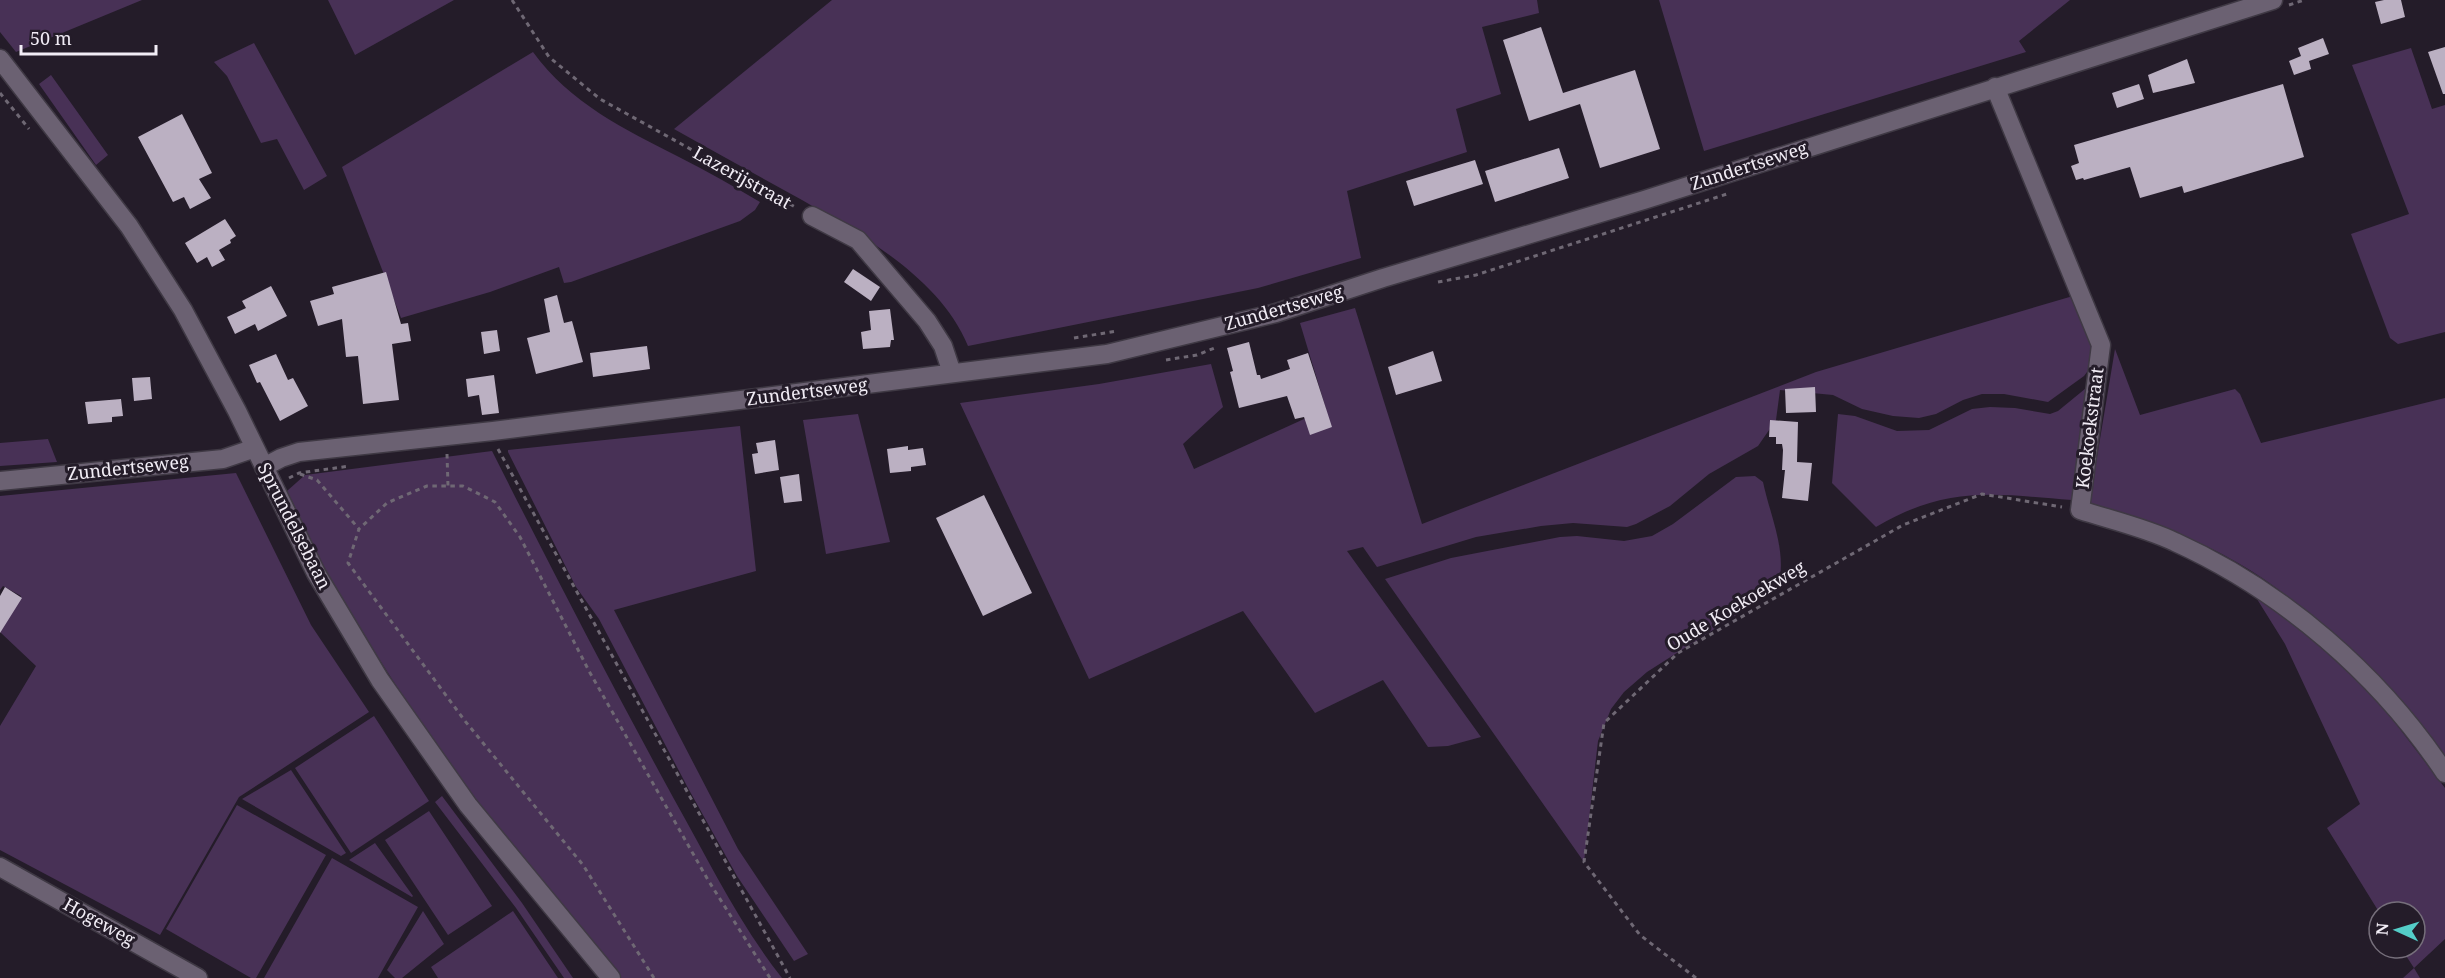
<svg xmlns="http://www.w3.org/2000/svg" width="2445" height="978" font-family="'Noto Serif',serif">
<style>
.green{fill:#483156}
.building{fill:#bbb0c2}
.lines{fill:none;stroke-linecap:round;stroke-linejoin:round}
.minor-casing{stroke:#3f3944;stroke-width:21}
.path{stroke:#6f6874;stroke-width:3;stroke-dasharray:4.5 4.5;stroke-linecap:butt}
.minor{stroke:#6b6172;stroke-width:18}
.labels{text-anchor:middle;stroke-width:6;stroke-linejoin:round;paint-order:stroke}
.street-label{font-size:18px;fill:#f1ecf5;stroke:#241c29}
</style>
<rect width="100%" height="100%" fill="#241c29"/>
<path class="green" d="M0,0H142L16,52L0,32Z
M328,0H454L355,55Z
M832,0H1537L1539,13L1482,27L1501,94L1456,109L1467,152L1347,191L1361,258L1258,288L968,346C940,278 863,236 802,200C759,176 716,153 674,129Z
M1659,0H2070L2019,41L2026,52L1704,151Z
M254,43L327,176L304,190L277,139L261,143L227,76L214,62Z
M2411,48L2432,109L2445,105V332L2398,344L2390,338L2351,234L2409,214L2352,65Z
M533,52C570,103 624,129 679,157C707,171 733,186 760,202L755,210L740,221L571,282L564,283L559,267L490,292L401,318L342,167Z
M51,75L108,155L96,165L39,84Z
M2073,296C2083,319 2092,339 2093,364L2084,376L2048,402L2004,394H1982L1963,400L1936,414L1919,418L1893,416L1862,409L1833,395L1780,390L1776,420L1758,446L1709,474L1670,506L1636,524L1627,527L1573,523L1541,526L1476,537L1377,567L1363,547L1347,551L1481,737L1448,746L1428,747L1383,680L1315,713L1243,611L1089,679L960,403L1099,384L1211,364L1223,407L1183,444L1194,469L1326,409L1300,323L1355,308L1422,524L1816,372Z
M2115,349L2140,415L2235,389L2240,394L2261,443L2445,398V763C2383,694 2320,609 2238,563C2193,536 2139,520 2089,505Z
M2091,384L2072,500C1994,494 1947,485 1876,527L1832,483L1838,414L1855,416L1897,431L1929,430L1972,409L1990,407L2015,408L2050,414L2058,411Z
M858,414L890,542L826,554L803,420Z
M740,426L756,571L614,610L738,849L808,954L794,961L737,876L688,788L599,619L576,587L508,452V450Z
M48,439L57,462L0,466V443Z
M492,451C551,568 611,684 674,799C708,859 739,924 782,978H611L441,756L337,593L287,491L305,475Z
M236,473L311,625L369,712L239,797L160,935L0,850V726L36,666L0,632L21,596L3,586L0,590V496Z
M1755,476L1763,482C1770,516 1789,554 1777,589L1647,672L1624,692L1611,709L1598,741L1584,862L1385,579L1451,558L1560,537L1577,536L1624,541L1652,536L1673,524L1736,477Z
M2252,591L2300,628L2377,699L2445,788V939L2414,968L2420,978H2403L2414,968L2401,948H2415V912H2379L2327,828L2360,804L2285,644Z
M374,716L429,801L351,853L295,768Z
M291,770L346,853L341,856L242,799Z
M442,796L522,903L573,978H564L516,908L435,802Z
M237,805L326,855L256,978H251L166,929Z
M429,811L492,906L448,935L385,840Z
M375,843L413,896L412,897L349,860Z
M332,858L418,907L378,978H264Z
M423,911L444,944L402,978H395L387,970Z
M513,911L558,978H438L431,967Z"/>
<path class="building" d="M2384,0H2401L2405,17L2381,24L2375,2Z
M1541,27L1563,93L1635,70L1660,149L1600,168L1580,104L1529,121L1503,40Z
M2323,38L2329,54L2309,61L2311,69L2294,75L2289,61L2301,56L2298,48Z
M2445,47V94H2443L2428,52Z
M2187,59L2195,83L2153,93L2148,75Z
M2139,84L2144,99L2117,108L2112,93Z
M2283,84L2304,157L2184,193L2182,186L2140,198L2130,167L2084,180L2083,178L2076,180L2071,166L2079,163L2074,145Z
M182,114L212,173L199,179L211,198L190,209L184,197L173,202L138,137Z
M1559,148L1569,178L1495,202L1485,171Z
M1475,160L1483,184L1414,206L1406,181Z
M225,219L236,236L230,240L231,243L219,250L225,260L212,267L207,257L197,263L185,243Z
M853,269L880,287L871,301L844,282Z
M386,272L401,324L408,323L411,341L392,344L399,400L363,404L358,356L346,357L342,319L318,326L310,301L334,294L332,287Z
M271,286L287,316L258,331L255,324L235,334L227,317L246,308L242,301Z
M557,295L564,323L572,321L583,362L536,374L527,338L550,332L544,299Z
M890,309L894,340H891L890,347L863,349L861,332L871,330L869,311Z
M497,330L500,351L484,354L481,332Z
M1249,342L1257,375H1260L1261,379L1290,369L1287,360L1308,353L1332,427L1310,435L1304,417L1295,419L1287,396L1239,408L1230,372L1233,371L1227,348Z
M647,346L650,369L593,377L590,353Z
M1433,351L1442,381L1396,395L1388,367Z
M276,354L288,380L293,378L308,406L280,421L260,382L257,383L249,365Z
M494,375L499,413L482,415L479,395L468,397L466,379Z
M150,377L152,399L134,401L132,378Z
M1815,387L1816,412L1786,413L1785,389Z
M121,399L123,416L112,417V422L88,424L85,402Z
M1770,420L1798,422L1797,462L1812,463L1808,501L1782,498L1785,470H1782L1783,450L1782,444H1776V437H1769Z
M775,440L779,470L755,474L752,454L758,453L756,443Z
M908,446V450L923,448L926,465L911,467V471L890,473L887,449Z
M799,474L802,501L784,503L780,477Z
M984,495L1032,593L983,616L936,518Z
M5,587L22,598L0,633V596Z"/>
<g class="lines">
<defs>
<path id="minor" d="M0,59L129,226L183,310L237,411L316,573L380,680L468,805L611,978
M1995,87L2101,345L2080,510C2111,520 2146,528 2175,542C2283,591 2380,675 2445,773
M812,216L858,240L927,321L943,346L952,373
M264,467L281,458L299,452L493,431L1107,354L1276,313L1383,278L1644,200L2273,0
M0,481L223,459L255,448
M0,867L198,978"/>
</defs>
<use href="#minor" class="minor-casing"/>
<path class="path" d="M512,0L549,57L600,99L797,208
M2289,5L2304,0
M0,93L29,129
M1438,282L1476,275L1727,194
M1074,338L1117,331
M1166,360L1197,355L1217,347
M498,449L790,978
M447,454L448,486
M300,474L317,480L359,529
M289,478L299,473L350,466
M654,978L583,865L465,721L348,563L359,529L387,503L427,486H463L495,502L520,537L589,671L708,880L770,978
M1696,978L1640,935L1584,862L1604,723L1678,653L1903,525L1982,494L2062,507"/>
<use href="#minor" class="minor"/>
</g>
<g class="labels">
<g class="street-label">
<text transform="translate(1749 166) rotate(-18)" y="6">Zundertseweg</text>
<text transform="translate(742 178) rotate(29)" y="6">Lazerijstraat</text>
<text transform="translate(1284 308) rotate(-16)" y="6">Zundertseweg</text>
<text transform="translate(807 392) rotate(-7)" y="6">Zundertseweg</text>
<text transform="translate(2090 428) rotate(-83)" y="6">Koekoekstraat</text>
<text transform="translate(128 468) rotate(-6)" y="6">Zundertseweg</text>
<text transform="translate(294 526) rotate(63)" y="6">Sprundelsebaan</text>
<text transform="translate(1736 606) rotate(-31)" y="6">Oude Koekoekweg</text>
<text transform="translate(99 922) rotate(29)" y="6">Hogeweg</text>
</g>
</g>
<g transform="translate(2397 930) rotate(274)"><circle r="28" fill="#241c29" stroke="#766f7b" stroke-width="1.5"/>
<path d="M0-4.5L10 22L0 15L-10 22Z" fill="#54cdc8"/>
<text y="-9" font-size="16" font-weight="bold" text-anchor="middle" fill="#f1ecf5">N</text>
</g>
<path d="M21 45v9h135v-9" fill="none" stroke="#f1ecf5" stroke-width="3"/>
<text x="30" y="45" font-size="18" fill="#f1ecf5" stroke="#241c29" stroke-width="4.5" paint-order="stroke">50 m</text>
</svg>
